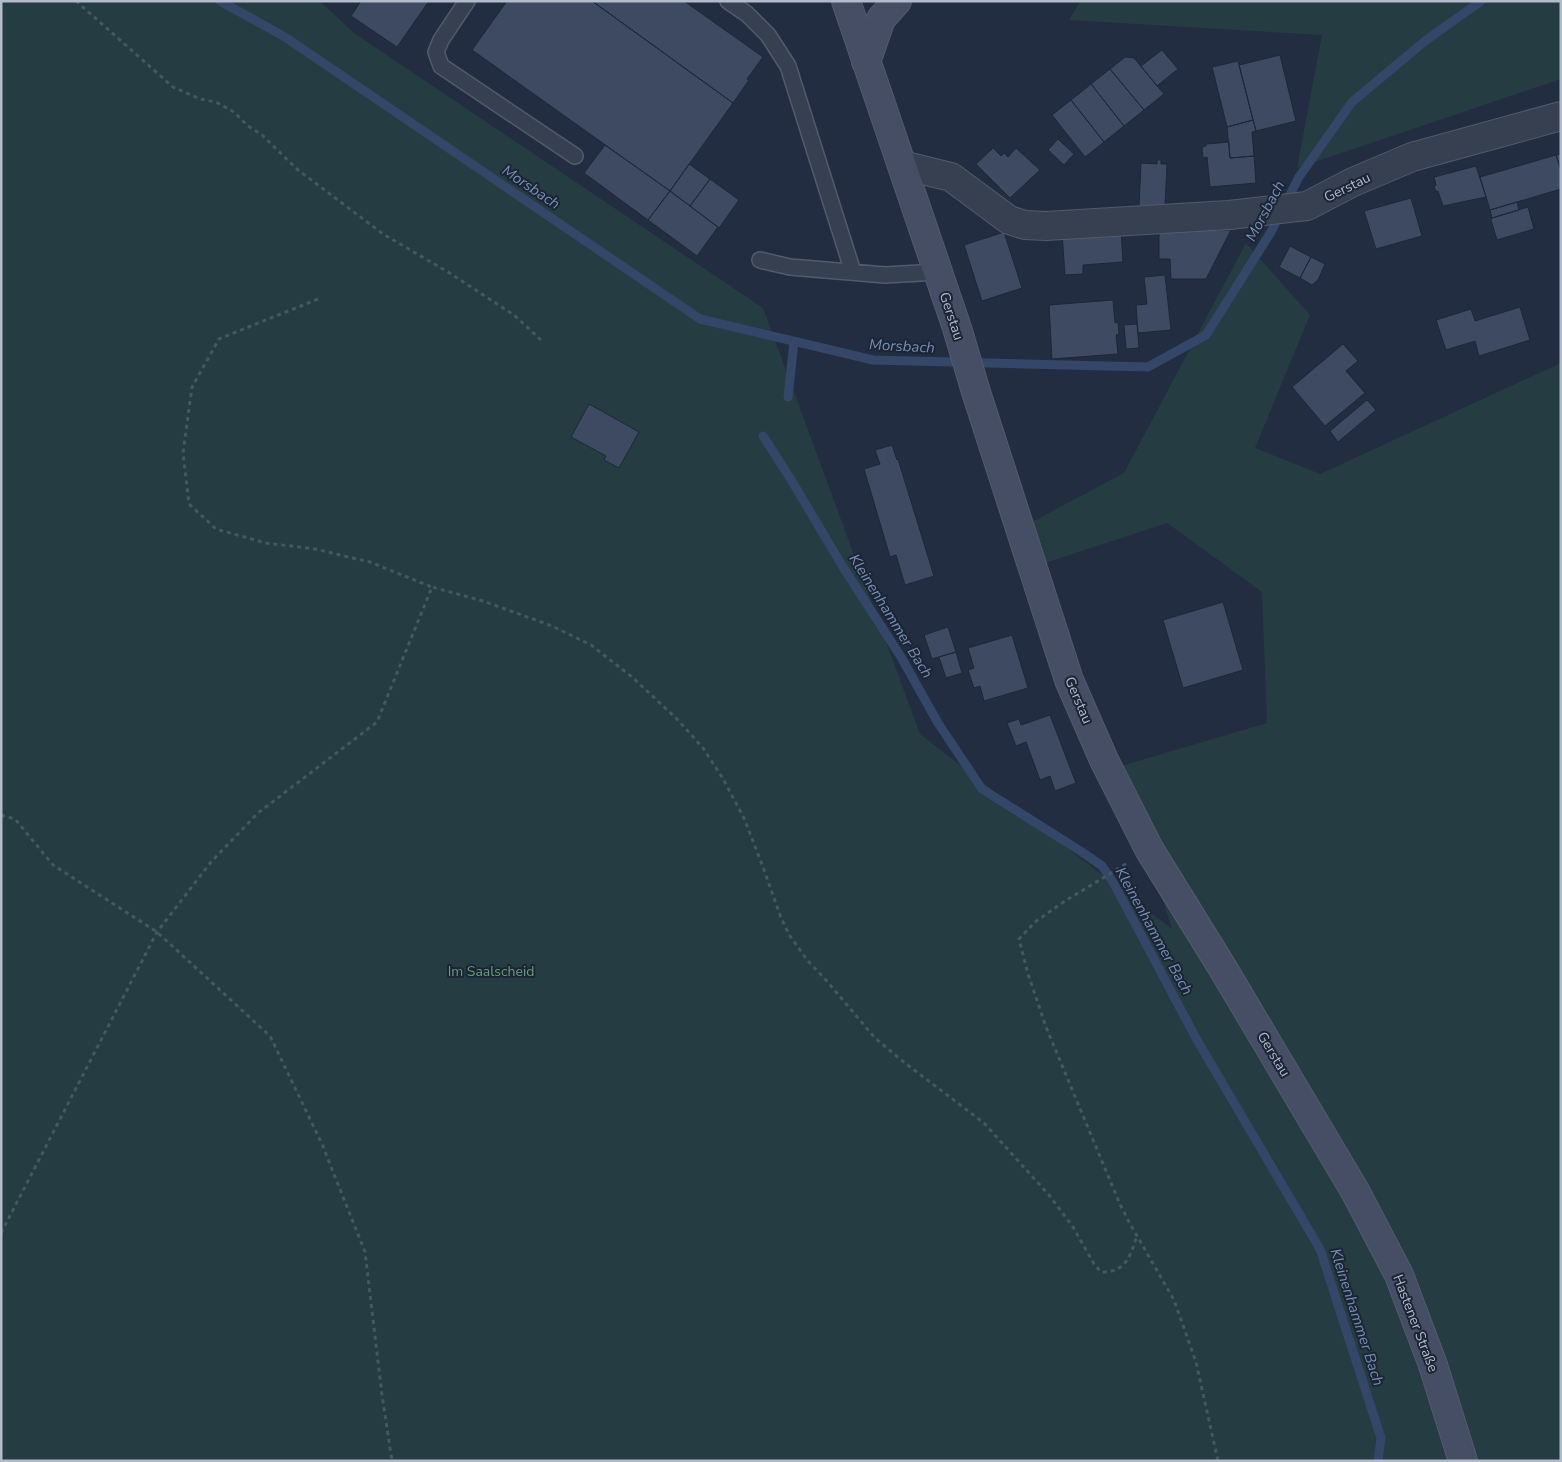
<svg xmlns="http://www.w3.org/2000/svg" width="1562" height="1462" font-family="'Nunito Sans',sans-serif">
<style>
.green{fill:#253c42}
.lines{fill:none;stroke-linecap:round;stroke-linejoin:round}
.stream{stroke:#344769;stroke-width:9}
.building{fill:#3e4a61;stroke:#1e2738}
.service-casing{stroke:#525b6b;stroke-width:18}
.minor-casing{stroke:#525b6b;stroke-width:30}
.secondary-casing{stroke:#525b6b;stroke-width:30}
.path{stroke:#43595f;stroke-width:3;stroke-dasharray:4 4;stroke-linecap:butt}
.service{stroke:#374051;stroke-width:15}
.minor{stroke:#374051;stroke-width:28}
.secondary{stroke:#454e64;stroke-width:28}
.labels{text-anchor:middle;stroke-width:4;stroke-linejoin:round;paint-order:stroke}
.street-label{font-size:14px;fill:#b3bbcb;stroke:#1c2536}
.park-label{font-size:14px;fill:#689e79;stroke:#1c2536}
.water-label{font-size:15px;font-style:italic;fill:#788eb5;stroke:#1c2536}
</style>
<rect width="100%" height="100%" fill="#232d41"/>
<path class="green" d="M1,1H320L354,33L763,308L920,734L1172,929L1121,766L1267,723L1262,592L1167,523L1045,563L1030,523L1124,473L1246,243L1310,315L1255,448L1320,474L1561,363V1461H1Z
M1088,1H1561V79L1297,168L1322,35L1069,20L1080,2Z"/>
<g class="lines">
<path class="stream" d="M220,1L285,37L700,319L873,360L1148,367L1206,335L1271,232L1299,177L1352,102L1425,41L1481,1
M788,397L794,342
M763,436L790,478L843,567L901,657L938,723L982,789L1082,852L1102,866L1113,882L1197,1040L1320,1249L1381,1438L1378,1461"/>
</g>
<path class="building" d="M361,1H429L397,47L351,16Z
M507,1H592L733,103L670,191L472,50Z
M592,1H684L763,57L747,79L749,80L733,103Z
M1162,50L1178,69L1157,86L1141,66Z
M1280,55L1296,121L1256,131L1239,65Z
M1125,57L1134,58L1164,94L1144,110L1110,69Z
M1238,61L1253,120L1227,127L1212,67Z
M1110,69L1144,110L1124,126L1091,84Z
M1091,84L1124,126L1104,142L1071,100Z
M1071,100L1104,142L1085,157L1052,115Z
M1253,120L1256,131L1252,132L1254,156L1230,158L1227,127Z
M1058,139L1074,154L1064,165L1048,150Z
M1229,142L1230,158L1254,156L1256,183L1210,187L1207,157L1203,158L1202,147L1206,146V144Z
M605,145L670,191L648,220L584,173Z
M993,148L1001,156L1004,153L1008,157L1016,148L1040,170L1010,198L976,164Z
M1561,154V170L1556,155Z
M1556,155L1561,170V189L1490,210L1480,177Z
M1157,160H1161V164H1167L1165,206H1139L1141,163L1157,164Z
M689,164L710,179L690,206L670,191Z
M1476,166L1486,197L1443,206L1438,191L1436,192L1434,186L1436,185L1434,177Z
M710,179L739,200L719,228L690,206Z
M670,191L718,227L697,256L648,220Z
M1411,198L1422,236L1376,249L1364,211Z
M1517,202L1519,210L1492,218L1490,210Z
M1528,207L1534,229L1497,240L1491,220L1492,218Z
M1121,229L1123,262L1083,265V274L1065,275L1062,233Z
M1159,230H1231L1206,279H1171L1170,259H1159Z
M1004,232L1022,288L982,301L964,245Z
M1290,246L1311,257L1300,278L1279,267Z
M1311,257L1325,264L1318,280L1312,285L1300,278Z
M1165,275L1171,330L1138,333L1136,305L1147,304L1144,277Z
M1113,300L1115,323L1118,322L1119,334L1116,335L1118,354L1052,359L1049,305Z
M1520,307L1530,340L1479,356L1475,341L1446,350L1436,320L1471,309L1475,321Z
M1137,324L1139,348L1126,349L1124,325Z
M1343,344L1358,361L1346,371L1365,393L1325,426L1292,387Z
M1367,400L1376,410L1338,442L1330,431Z
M589,404L639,432L619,468L604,460L606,456L571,437Z
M892,445L897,460L898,459L934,576L905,585L896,555L890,557L864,469L880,464L875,450Z
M1223,602L1243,670L1183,688L1163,620Z
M948,627L956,652L932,659L924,635Z
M1012,635L1028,688L984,701L980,686L974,688L968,670L974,668L968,648Z
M956,652L962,673L946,678L939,657Z
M1050,715L1076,783L1055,791L1050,776L1040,780L1026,742L1016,746L1007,723L1019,719L1021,725Z"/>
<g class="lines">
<defs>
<path id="service" d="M467,1L441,40L436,52L441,66L575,156
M728,1L747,14L768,35L788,66L853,272
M760,260L790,267L885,275L938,272"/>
<path id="minor" d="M902,165L951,177L1009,220L1025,225L1046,226L1229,215L1307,206L1353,182L1412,157L1561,116"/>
<path id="secondary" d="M846,1L957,328L976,392L1069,680L1104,760L1149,849L1222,967L1355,1191L1399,1275L1433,1365L1463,1461
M866,62L881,19L897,1"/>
</defs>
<use href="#service" class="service-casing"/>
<use href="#minor" class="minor-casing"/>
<use href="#secondary" class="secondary-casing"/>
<path class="path" d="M76,1L173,87L200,99L216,102L234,112L248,126L262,135L298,170L383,234L448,272L514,315L541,340
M318,299L219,339L192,387L183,453L189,504L216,529L266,543L315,549L370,562L432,587
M1,815L15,819L53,865L157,932L270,1036L322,1144L365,1252L382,1395L392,1461
M1126,864L1065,901L1035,922L1019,939L1028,974L1046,1027L1119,1202L1129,1222L1174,1300L1196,1362L1218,1461
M1,1233L157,932L211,862L258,813L377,722L432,587L483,601L552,626L591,645L632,677L676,718L703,748L722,777L744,818L763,867L781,918L790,936L807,960L825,979L875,1038L905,1063L984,1123L1049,1195L1073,1227L1094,1264L1101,1272C1126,1273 1131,1255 1137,1235"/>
<use href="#service" class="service"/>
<use href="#minor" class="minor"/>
<use href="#secondary" class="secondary"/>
</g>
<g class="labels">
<g class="street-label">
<text transform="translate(1347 187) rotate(-26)" y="5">Gerstau</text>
<text transform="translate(952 316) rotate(72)" y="5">Gerstau</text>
<text transform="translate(1079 700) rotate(67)" y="5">Gerstau</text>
<text transform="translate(1274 1054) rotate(59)" y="5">Gerstau</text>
<text transform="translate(1416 1323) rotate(69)" y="5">Hastener Straße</text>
</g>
<g class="park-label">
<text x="491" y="976">Im Saalscheid</text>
</g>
<g class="water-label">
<text transform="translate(531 187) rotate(34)" y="5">Morsbach</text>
<text transform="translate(1265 211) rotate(-62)" y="5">Morsbach</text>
<text transform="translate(902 346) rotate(3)" y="5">Morsbach</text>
<text transform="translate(891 616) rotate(58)" y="5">Kleinenhammer Bach</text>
<text transform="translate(1154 931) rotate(61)" y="5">Kleinenhammer Bach</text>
<text transform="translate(1357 1317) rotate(72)" y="5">Kleinenhammer Bach</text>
</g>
</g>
<rect width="1562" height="1462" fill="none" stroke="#b3bbcb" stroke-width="5"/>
</svg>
